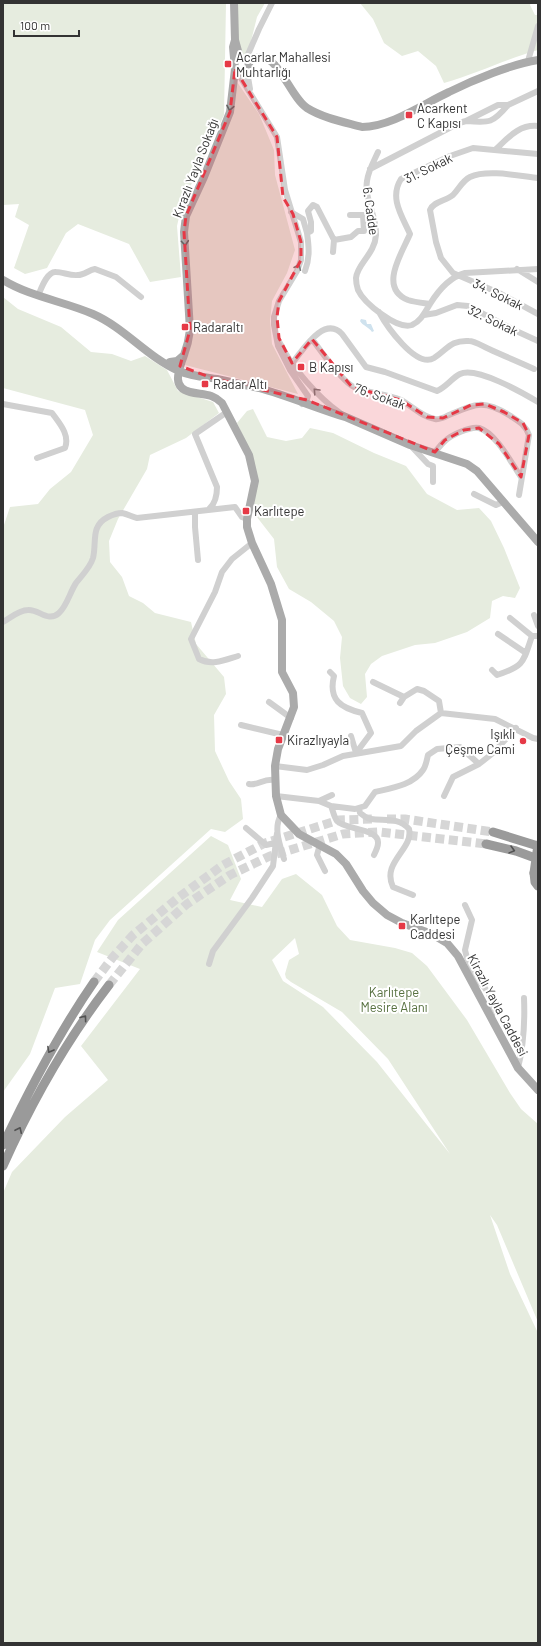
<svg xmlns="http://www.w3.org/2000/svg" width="541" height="1646" font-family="Barlow,sans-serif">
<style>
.green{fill:#e6ecdf;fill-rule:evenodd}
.water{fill:#cfe2ee}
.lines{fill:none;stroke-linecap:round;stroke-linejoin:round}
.highway-tunnel{stroke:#d6d6d6;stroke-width:9;stroke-dasharray:9 4.5;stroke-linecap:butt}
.minor{stroke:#d0d0d0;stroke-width:6}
.major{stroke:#ababab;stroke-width:8}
.highway{stroke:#9a9a9a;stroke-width:9}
.highway-bridge{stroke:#9a9a9a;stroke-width:9}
.oneway{stroke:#636363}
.oneway2{stroke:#7a7a7a}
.oneway3{stroke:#525252}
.marked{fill:#e63946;fill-opacity:0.2;stroke:#e63946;stroke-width:3;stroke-dasharray:8 5;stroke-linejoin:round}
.poi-dot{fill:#e63946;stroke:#fff;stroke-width:1.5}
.labels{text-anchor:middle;stroke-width:4;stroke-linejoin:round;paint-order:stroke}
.poi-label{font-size:13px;fill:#333;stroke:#fff;text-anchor:start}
.street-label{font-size:13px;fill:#333;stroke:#fff}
.park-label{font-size:13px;fill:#56703f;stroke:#fff}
</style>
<rect width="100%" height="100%" fill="#fff"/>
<path class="green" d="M3,3H226L224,115L182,204L177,226L181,277L150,282L129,244L78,224L66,233L47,268L25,274L14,268L29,225L15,217L19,204L3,205Z
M236,3H265L257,17L248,53L238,56Z
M360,3H531L530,5L535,15H538V50C506,59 476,74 444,83L436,66L418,51L402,56L384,43L373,19Z
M235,79L259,114L274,150L275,175L295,250L287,273L272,301L270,321L272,344L298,394L185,365L192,328L185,214L229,117Z
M3,297L18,309L61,327L91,352L112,354L131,361L145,356L167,370L178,391L213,402L219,413L186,438L150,455L147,469L118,519L109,541L110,562L122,577L129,596L143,603L155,613L191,622L196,644L224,677L226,694L214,715L215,751L229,781L241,799L243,819L225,832L211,829L110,920L95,940L80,984L55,988L30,1054L3,1092V528L10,507L38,504L50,489L71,472L93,435L85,410L3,388Z
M253,409L267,437L286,441L302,438L310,428L333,433L374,453L406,466L427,494L457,510L479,508L491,521L504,548L520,588L515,598L503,596L492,601L490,618L467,632L435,643L415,645L382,656L371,664L365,674L367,697L361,704L350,698L343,686L340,658L342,637L334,621L311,602L289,589L277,567L274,539L253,512L257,483L253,458L237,423L247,411Z
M211,836L228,845L241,879L230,900L262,907L282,879L296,874L322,895L337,926L350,940L395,948L412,953L427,966L467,1020L510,1093L521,1109L538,1124V1322L497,1225L490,1215L510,1274L538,1333V1643H3V1193L12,1172L65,1117L108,1080L81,1046L140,969L97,952L118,920ZM295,938L299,954L289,960L285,974L286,978L291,982L342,1012L388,1059L450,1154L377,1062L323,1007L283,981L272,960Z"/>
<path class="water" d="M361,319L366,320L367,324H371L374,331L372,332C369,327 363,326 360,321Z"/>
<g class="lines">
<path class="highway-tunnel" d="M387,819H405L493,832
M94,982L113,957L133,935L179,897L223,865L265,843L339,820L374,819
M109,985L142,944L187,904L230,875L270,856L343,834L379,832L486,844"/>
<path class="minor" d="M246,59L259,29L272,3
M528,61L538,26
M236,70L277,137L285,190L301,242V260L297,271L279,301L274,317V325L278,346L290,370L308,396L306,402L302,404
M247,71L250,89
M467,121C490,123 493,123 508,105
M495,150C508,138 519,124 538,126
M378,152C374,161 368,171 367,181C364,199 377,216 376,235C375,254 357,264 356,278C356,282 357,287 358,290C364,303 397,330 412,325C421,321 425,312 430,304C438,291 450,277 465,273L538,269
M370,169L459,123L466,121L498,105H508L538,91
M538,178C520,176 487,169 470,177C462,181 459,189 453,195C446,201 434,201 430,210L436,242L441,258L453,273L499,293L538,314
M291,212L303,219L307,233L311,231V222L308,211L313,205L317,207L334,240L333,252
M334,240L351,237L358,231H364L363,215H350
M517,269L538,282
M305,271C310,258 309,247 307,233
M38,296C41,289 47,271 56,272C63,272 70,276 78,275C84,275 89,270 95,269L116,277L141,297
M430,304C423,303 414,302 408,300C378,288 402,253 410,234C402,216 389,198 401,179L450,156L473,148L538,154
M379,312C386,325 416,369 434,358C448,349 450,340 469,341C475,341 482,346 489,349C504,356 519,362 534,369
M424,315L436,313L457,305L468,306L514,330L538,341
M312,339C320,350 343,383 354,387C369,393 386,394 401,400C412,406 422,417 435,419C440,420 445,417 449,415C475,404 483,399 509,415C518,421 525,424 529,435L519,495
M280,343C291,367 319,398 340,413
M293,362C303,350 324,315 342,334L366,367L385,372L437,391C446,387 452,378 460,374C476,366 523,393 538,402
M3,404L52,413C60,424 70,435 65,448L37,458
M411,446L428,464L433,466V482
M435,452C438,449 441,444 445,441C451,435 471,426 479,428C496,433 512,464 521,477
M474,494L496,505L503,502
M209,509C216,503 217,495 217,487L195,434L227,412
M195,512V527L198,560
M534,615L538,626
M510,618L532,636
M3,622C10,618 19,610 28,610C39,609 48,623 59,613C67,606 70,592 76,583C82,575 90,568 93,558C97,542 90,526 108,517C112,515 118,513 122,513C128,514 132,517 137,518L235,507L242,517L247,519
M498,634L526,653
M238,656C225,660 212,666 199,659L191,639L215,592L222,572L232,559L252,543
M492,670L497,675C525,666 523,662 532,636H538
M330,672L334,676C328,700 341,708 362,713L371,733L356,753
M373,682L404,697
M269,702L291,718
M400,703L404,697L417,689L424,691L439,701L441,713
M241,725L283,735
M351,736L356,753
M275,766L307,770L323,765L343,756L401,746L416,731L441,713L495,719L533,738L538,739
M249,784C258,786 263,778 275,780
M276,796L319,801L331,806L355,809L365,806L375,792C392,788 413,785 423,770C426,766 427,759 428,755L437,749L460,747L479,764L493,753L516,728
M444,796L453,777L479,764
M319,801L332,795
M331,806C333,811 334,817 337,821C345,830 379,828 378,843C378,847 376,851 374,855
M359,808L360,813C363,815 367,819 371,819C385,821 398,817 409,829C414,849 381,862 393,887L413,895
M281,815C273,828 280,845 284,859
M246,828L266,845L275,843
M320,844L317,855L325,871
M465,905L472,920L465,950L467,958L479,982
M209,964L213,951L252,898L273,866L277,833
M477,981C491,990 493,1003 492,1019
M518,1068C524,1044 525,1022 524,998"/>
<path class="major" d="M234,3L235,40L240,58
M235,40L233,47L235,69L230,112L204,177L186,216L184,232L190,330C189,339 187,347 184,355C180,368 170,387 190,392C203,395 212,393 222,403L249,455L255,481L247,519V527L252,543L271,584L282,620V672L293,693L294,707L278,749L275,766L276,796L281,815L299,834L336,854L346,864L363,891L373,903L387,915L402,923L432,934L447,943L458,956L518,1068L538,1090
M249,62C252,60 256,58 260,57C278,55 291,98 307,108C323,118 344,122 362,127C391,127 423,104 449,92C473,80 512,64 538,60
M235,69L240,73L247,71L249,64L246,59
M3,280C31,297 63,301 93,314C125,328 147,357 179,371C191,376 204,377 217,379C231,382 245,385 259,388C288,396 316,408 345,417
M170,362L177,361L184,355
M341,415L410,445L467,464L477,471L538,542"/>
<path class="highway" d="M493,832L538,846
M486,844L516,851L538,859
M534,873L535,882L538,886
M3,1145C30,1088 58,1034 94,982
M3,1166C32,1101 66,1041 109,985"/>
<path class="highway-bridge" d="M534,873L538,845"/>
</g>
<defs><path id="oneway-chevron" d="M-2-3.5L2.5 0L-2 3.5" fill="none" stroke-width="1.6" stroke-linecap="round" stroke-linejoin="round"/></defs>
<g class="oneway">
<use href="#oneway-chevron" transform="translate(230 108) rotate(100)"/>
<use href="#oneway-chevron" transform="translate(185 243) rotate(85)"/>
</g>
<g class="oneway2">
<use href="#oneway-chevron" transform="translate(298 267) rotate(-67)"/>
<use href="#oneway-chevron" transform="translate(316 391) rotate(-133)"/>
</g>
<g class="oneway3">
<use href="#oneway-chevron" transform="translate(512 850) rotate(15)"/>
<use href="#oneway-chevron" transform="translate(84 1018) rotate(-54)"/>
<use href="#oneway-chevron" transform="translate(50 1050) rotate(119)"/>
<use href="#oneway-chevron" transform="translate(19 1130) rotate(-65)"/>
</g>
<path class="marked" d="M235,69L277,137L283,197L293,214L301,242V260L279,301L277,317L279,338L292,363L312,339L352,387L401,400L427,417L443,418L471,405L485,404L504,412L523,423L529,435L521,477L499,444L479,428L464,430L445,440L435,452L307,400L215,379L180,366L190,330L184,232L186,216L230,112Z"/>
<g class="poi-dot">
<rect x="224" y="60" width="8" height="8" rx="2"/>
<rect x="405" y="111" width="8" height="8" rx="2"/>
<rect x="181" y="323" width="8" height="8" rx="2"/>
<rect x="297" y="363" width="8" height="8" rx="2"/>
<rect x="201" y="380" width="8" height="8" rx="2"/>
<rect x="242" y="507" width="8" height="8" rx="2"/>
<rect x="275" y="736" width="8" height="8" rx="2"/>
<circle cx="523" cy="741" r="4"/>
<rect x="398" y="922" width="8" height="8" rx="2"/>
</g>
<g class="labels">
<g class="poi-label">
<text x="236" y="62">Acarlar Mahallesi<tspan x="236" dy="15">Muhtarlığı</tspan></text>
<text x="417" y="113">Acarkent<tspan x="417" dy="15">C Kapısı</tspan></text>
<text x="193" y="332">Radaraltı</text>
<text x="309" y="372">B Kapısı</text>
<text x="213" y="389">Radar Altı</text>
<text x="254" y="516">Karlıtepe</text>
<text x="515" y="739" text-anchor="end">Işıklı<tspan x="515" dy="15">Çeşme Cami</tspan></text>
<text x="287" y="745">Kirazlıyayla</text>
<text x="410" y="924">Karlıtepe<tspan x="410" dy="15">Caddesi</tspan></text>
</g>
<g class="street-label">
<text transform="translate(195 168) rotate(-69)" y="5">Kırazlı Yayla Sokağı</text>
<text transform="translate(428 168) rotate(-26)" y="5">31. Sokak</text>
<text transform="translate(371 211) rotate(82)" y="5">6. Cadde</text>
<text transform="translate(498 294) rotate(26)" y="5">34. Sokak</text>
<text transform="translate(493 320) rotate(26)" y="5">32. Sokak</text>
<text transform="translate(380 396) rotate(20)" y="5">76. Sokak</text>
<text transform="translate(498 1005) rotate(62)" y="5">Kirazlı Yayla Caddesi</text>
</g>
<g class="park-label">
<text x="394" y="997">Karlıtepe<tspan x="394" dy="15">Mesire Alanı</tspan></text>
</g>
</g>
<rect width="541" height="1646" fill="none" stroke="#333333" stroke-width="8"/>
<path d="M14 30v6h65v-6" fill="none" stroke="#333333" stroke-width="2"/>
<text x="20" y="30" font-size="12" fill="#333333" stroke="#ffffff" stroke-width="3" paint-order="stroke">100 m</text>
</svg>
